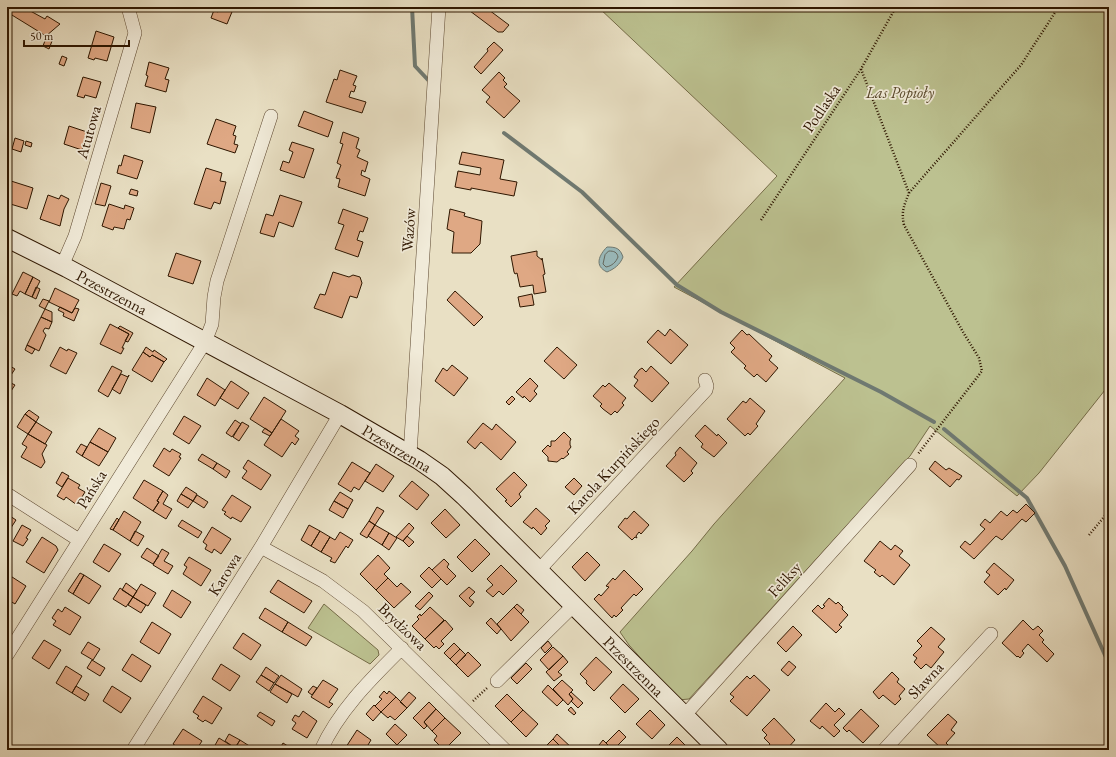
<svg xmlns="http://www.w3.org/2000/svg" width="1116" height="757" font-family="'EB Garamond',serif">
<style>
.green{fill:#bcc190;stroke:#756c48}
.water{fill:#9abbbd;stroke:#6f7971}
.lines{fill:none;stroke-linecap:round;stroke-linejoin:round}
.shore{stroke:#64685e;stroke-width:1}
.stream{stroke:#6f7971;stroke-width:4}
.building{fill:#dfa884;stroke:#2e1600}
.street-casing{stroke:#5d4831;stroke-width:14}
.secondary-casing{stroke:#2e1600;stroke-width:20}
.path{stroke:#2e1600;stroke-width:2.5;stroke-dasharray:1 2;stroke-linecap:butt}
.street{stroke:#f1ebd9;stroke-width:13}
.secondary{stroke:#f1ebd9;stroke-width:18}
.labels{text-anchor:middle;stroke-width:3.5;stroke-linejoin:round;paint-order:stroke}
.park-label{font-size:16px;font-style:italic;fill:#59492b;stroke:#f1ebd9}
.street-label{font-size:16px;fill:#2e1600;stroke:#f1ebd9}
</style>
<rect width="100%" height="100%" fill="#e9e0c4"/>
<filter id="stains"><feTurbulence type="fractalNoise" baseFrequency=".005" numOctaves="4"/><feColorMatrix values="0 0 0 0 .2 0 0 0 0 .09 0 0 0 0 .02 0 0 0 .5 -.17"/></filter>
<radialGradient id="worn" r=".72"><stop offset=".6" stop-color="#630" stop-opacity="0"/><stop offset="1" stop-color="#630" stop-opacity=".3"/></radialGradient>
<path class="green" d="M598,7H1109V385L1039,473L1017,496L930,426L910,456L689,699L678,700L629,645L620,632L692,551L714,524L845,378L674,287L777,176Z
M324,604L378,650L379,655L370,664L308,628Z"/>
<path class="water" d="M607,247C616,247 620,248 623,257C620,265 614,269 607,272C594,266 599,255 607,247Z"/>
<g class="lines">
<path class="shore" d="M609,251C614,251 617,252 618,257C616,262 612,266 606,267L603,264L605,255Z"/>
<path class="stream" d="M412,7L415,66L429,81
M504,133L582,192L677,285L721,312L881,392L934,422
M944,429L1027,498L1065,566L1109,664"/>
</g>
<path class="building" d="M7,7H23L45,19L47,16L60,24L46,36L7,12Z
M220,7H234L227,24L211,18L214,10L218,12Z
M467,7H485L509,25L503,32H498L466,8Z
M96,31L114,37L107,61L95,58L94,60L88,58Z
M46,38L52,41L49,49L43,46Z
M494,42L503,50L481,74L474,67L488,51L487,49Z
M62,56L67,58L64,66L59,64Z
M149,62L169,68L165,79L169,80L166,92L145,86L148,76L146,75Z
M340,70L357,76L353,85L356,86L354,92L351,91L349,97L366,102L362,113L326,102L334,79L337,80Z
M499,72L505,78L503,80L507,84L504,87L520,101L504,118L486,102L490,97L482,90Z
M83,77L101,82L96,98L85,95L84,98L77,96Z
M136,103L156,107L150,133L131,128Z
M304,111L333,122L328,137L298,126Z
M216,119L236,126L233,135L236,136L234,144L238,145L235,153L207,144Z
M69,126L87,132L82,150L64,144Z
M343,132L359,138L356,148L360,150L357,157L368,162L365,172L362,170L361,175L370,179L365,196L338,187L340,179L336,178L341,165L337,163L343,144L340,143Z
M15,138L24,141L21,152L12,149Z
M26,141L32,143L31,147L25,145Z
M292,142L314,149L304,178L280,170L283,161L289,163L293,152L289,150Z
M462,152L504,160L500,179L517,182L514,196L471,188V190L455,187L458,171L480,175L481,168L459,164Z
M124,155L143,161L137,179L117,173L119,165L121,166Z
M206,168L222,173L220,181L226,182L220,204L214,202L211,209L194,204Z
M11,181L33,188L27,209L7,203V193Z
M101,183L111,186L105,206L95,204Z
M131,189L138,191L137,196L129,194Z
M48,195L59,199L61,195L69,199L64,209L60,226L40,219Z
M280,195L302,202L293,227L279,222L274,237L260,233L266,214L273,216Z
M109,204L124,209L125,205L134,208L130,220L127,219L124,229L114,227L113,230L102,226Z
M343,209L368,218L363,232L360,231L357,240L363,242L358,257L335,249L344,225L338,223Z
M450,209L465,213L464,216L482,221L480,244L471,253H452L454,232L447,229Z
M537,251V256L542,260V258L545,274L543,275L546,292L534,294L533,285L520,287L517,273L515,274L514,272L511,256Z
M176,253L201,261L193,284L168,276Z
M23,272L33,277L25,294L20,291L17,296L12,294Z
M333,272L349,277L353,275L360,277L362,283L357,298L350,296L342,318L314,308L320,294L325,295Z
M33,277L40,281L32,297L25,294Z
M36,287L40,289L36,299L32,297Z
M55,288L79,300L72,313L49,302Z
M455,291L483,317L474,326L447,300Z
M532,294L534,305L520,307L518,297Z
M43,299L49,301L45,309L39,306Z
M60,307L72,313L75,308L79,309L74,321L63,316L64,313L58,310Z
M45,309L52,312V322L41,317Z
M41,317L52,322L49,329L45,328L43,331L46,335L39,351L27,345Z
M110,324L129,334L122,348H124L121,354L100,344Z
M120,326L133,333L128,342L125,341L129,334L118,328Z
M670,329L688,345L671,364L647,342L658,330L665,336Z
M742,330L747,335L749,334L772,356L769,360L778,368L766,382L757,374L754,377L744,368L746,366L731,352L735,348L730,343Z
M27,345L35,349L32,354L25,350Z
M60,347L67,351L68,349L77,353L66,374L50,366Z
M146,347L153,352L154,350L167,359L164,362L152,355L150,357L143,352Z
M557,347L577,365L564,379L544,361Z
M143,352L150,357L152,355L164,362L152,382L132,370Z
M452,365L468,378L454,396L435,381L443,368L447,371Z
M10,366L15,369L7,381V371Z
M112,366L122,371L108,397L98,391Z
M651,366L669,383L652,402L634,386L638,380L634,377L639,370L642,368L646,372Z
M121,374L128,377L129,375L120,394L112,389Z
M207,378L225,390L215,406L197,395Z
M530,378L538,386L534,391L537,394L530,402L524,396L523,398L516,392Z
M7,381L15,385L7,397Z
M231,381L249,393L238,409L220,398Z
M609,383L626,398L622,403L624,405L617,413L615,411L611,415L603,409L600,406L602,404L593,396L603,385L605,387Z
M512,396L515,399L509,405L506,402Z
M264,397L286,411L272,433L250,419Z
M750,398L765,411L756,424L758,426L750,435L748,433L745,436L727,419L743,401L746,403Z
M29,410L39,417L36,422L25,414Z
M25,414L36,422L28,434L17,427Z
M184,416L201,426L189,444L173,434Z
M281,419L299,431L295,436L299,439L295,445L292,442L282,457L264,445Z
M235,420L241,424L232,437L226,433Z
M36,422L52,432L45,444L28,434Z
M242,422L249,426L239,441L233,437Z
M483,423L492,430L496,424L516,442L501,460L481,442L475,449L467,442Z
M705,425L717,436L718,434L727,443L714,457L701,447L703,444L695,436Z
M99,428L116,438L108,452L90,442Z
M265,428L272,433L270,436L262,432Z
M564,432L571,439L570,441V445L571,447L567,452L569,454L563,459L562,458L557,462L548,461V457L542,451L548,445L550,447L551,446V441H555Z
M28,434L47,445L42,454L45,462L41,468L21,457L27,447L22,444Z
M90,442L108,452L99,466L82,456Z
M81,444L87,447L82,456L76,452Z
M680,447L697,463L691,471L693,473L684,482L666,466L676,455L675,453Z
M164,448L170,452L172,449L181,454L179,457L181,458L169,476L153,466Z
M202,454L217,463L213,469L198,460Z
M248,460L271,475L261,490L242,478L247,471L243,468Z
M935,461L946,470L949,468L962,476L959,480L957,479L950,487L929,469Z
M352,462L370,473L359,490L354,487L351,492L338,484Z
M217,463L230,471L226,478L213,469Z
M376,464L394,476L383,492L365,481Z
M62,472L69,476L62,487L56,483Z
M514,472L527,485L519,494L521,497L511,507L505,501L507,500L496,489Z
M68,478L80,485L78,488L85,492L77,505L66,497L64,500L57,496Z
M574,478L582,486L574,495L565,487Z
M144,480L163,491L157,501L159,502L153,511L133,498Z
M412,481L429,495L417,510L399,496Z
M186,487L197,494L193,501L181,494Z
M163,491L168,495L163,504L172,509L166,519L153,511L159,502L157,501Z
M340,492L353,500L348,509L334,501Z
M181,494L193,501L188,508L177,501Z
M197,495L208,502L204,508L193,501Z
M232,495L251,507L241,522L232,517L231,519L224,514L226,512L222,510Z
M334,501L348,509L343,518L329,510Z
M1026,504L1035,513L1026,522L1022,519L1002,540L996,536L974,559L960,547L965,541L970,545L985,529L980,525L985,519L990,523L1001,511L1007,516L1013,510L1017,513Z
M377,507L384,511L375,525L369,521Z
M536,508L550,521L545,526L547,528L541,535L533,527L532,529L523,522Z
M445,509L460,525L446,538L431,523Z
M124,511L141,522L130,541L113,530Z
M634,511L649,525L641,534L639,532L636,536L637,538L635,537L632,540L618,527L625,518L627,519Z
M7,514L16,520L7,534Z
M117,518L119,520L113,530L110,529Z
M182,520L202,532L198,538L178,526Z
M369,521L375,525L367,538L360,534Z
M409,523L414,528L403,541L396,537Z
M22,525L31,530L26,538L28,539L23,546L13,541Z
M309,525L320,531L311,546L301,540Z
M375,525L389,533L382,545L368,536Z
M212,527L231,539L221,554L214,549L212,553L205,549L207,545L203,542Z
M135,531L144,536L138,546L130,541Z
M320,531L330,537L321,552L311,546Z
M340,532L353,540L348,548L346,546L335,563L330,561L332,558L321,552L330,537L335,540Z
M389,533L397,538L389,550L382,545Z
M407,536L414,542L409,547L403,541Z
M42,537L56,546L58,550L44,573L26,562Z
M475,539L490,554L472,572L457,557Z
M880,541L891,550L895,545L903,551L899,556L910,565L894,585L882,575L880,577L874,572L876,570L864,561Z
M104,544L121,554L109,572L93,562Z
M147,548L159,556L153,564L141,557Z
M162,549L169,553L164,561L173,566L168,574L153,565Z
M587,552L600,565L585,581L572,567Z
M378,555L390,568L384,574L388,578L376,590L360,574Z
M189,557L211,570L201,586L183,574L187,567L184,565Z
M444,559L449,564L447,567L456,576L447,585L432,570Z
M994,563L1014,580L1006,590L1005,588L998,595L984,582L990,575L986,572Z
M501,565L517,581L503,595L499,591L493,597L486,591L493,585L487,579Z
M429,567L441,579L432,588L420,576Z
M624,570L643,589L636,596L634,594L621,608L623,610L616,617L614,615L612,618L594,599L599,594L601,596L609,587L606,586L613,578L615,580Z
M80,573L84,575L73,594L68,591Z
M9,575L26,586L15,604L7,599V577Z
M84,575L101,586L89,604L73,594Z
M388,578L397,587L401,583L411,592L394,608L376,590Z
M278,580L312,601L304,613L270,592Z
M126,583L137,591L133,597L122,590Z
M141,584L156,593L148,606L133,597Z
M469,587L475,592L469,598L474,602L470,607L459,596Z
M120,588L133,597L126,607L113,599Z
M172,590L191,602L181,618L163,606Z
M429,592L433,596L420,610L415,606Z
M133,597L146,605L141,613L128,605Z
M829,598L836,604L838,602L843,607L842,609L848,615L839,625L842,627L836,633L812,611L818,605L822,609L825,606L823,605Z
M517,604L524,610L521,614L514,607Z
M65,607L81,617L70,635L53,625L56,621L52,618L58,609L62,612Z
M430,607L444,620L425,639L412,626L419,619L417,617L420,614L421,616Z
M514,607L529,622L511,641L497,624Z
M265,608L288,622L282,632L259,618Z
M491,618L501,629L497,634L486,623Z
M445,620L453,629L441,641L444,644L439,649L436,646L434,648L425,639Z
M1023,620L1033,630L1038,626L1043,631L1039,635L1044,640L1042,642L1054,654L1047,662L1028,644L1022,651L1024,653L1020,658L1018,656L1017,657L1002,643Z
M152,622L171,634L159,654L140,642Z
M288,622L312,637L306,646L282,632Z
M793,626L802,635L786,652L777,643Z
M931,627L945,639L938,647L944,652L931,668L926,664L921,669L914,662L917,658L913,655L922,646L917,641Z
M243,633L261,645L251,660L233,648Z
M44,640L61,650L49,669L32,658Z
M548,641L552,646L545,653L541,648Z
M88,642L100,649L93,660L81,653Z
M454,643L460,649L450,659L444,653Z
M553,647L563,656L549,670L540,660Z
M460,649L466,655L456,665L450,659Z
M468,652L481,665L468,677L456,665Z
M132,654L151,666L141,682L122,670Z
M563,656L568,662L558,672L562,675L554,681L546,672Z
M596,657L612,672L594,691L586,683L587,681L580,674Z
M92,660L105,668L100,676L87,668Z
M789,661L796,667L788,676L781,670Z
M526,663L532,669L517,684L511,678Z
M221,664L240,676L230,691L212,679Z
M66,666L82,676L72,693L56,683Z
M266,667L279,676L274,683L261,675Z
M892,672L899,679L897,682L905,689L899,696L901,699L895,705L883,695L879,699L873,692Z
M261,675L274,683L269,691L256,682Z
M281,675L302,689L298,697L275,684Z
M754,675L770,690L747,716L730,701L734,697L730,694L747,676L750,679Z
M323,680L338,689L329,702L333,704L329,708L311,697Z
M562,680L573,690L569,694L573,699L568,705L553,689Z
M275,684L292,694L287,703L270,692Z
M623,684L639,699L625,713L610,698Z
M548,685L563,700L557,706L542,692Z
M76,686L89,694L85,701L72,693Z
M112,686L131,698L121,713L103,701Z
M313,686L317,688L312,695L308,692Z
M384,691L387,694L389,691L396,697L381,712L375,706L382,699L379,697Z
M409,692L416,698L407,708L400,702Z
M571,692L583,703L578,708L571,701L573,699L569,694Z
M507,694L523,710L511,722L495,706Z
M203,696L222,708L212,724L205,720L203,722L197,718L199,716L193,712Z
M396,697L407,708L395,720L390,716L388,718L381,712Z
M429,702L436,709L424,722L427,726L424,729L413,718Z
M826,703L835,712L839,708L845,714L834,725L840,731L834,737L822,726L820,729L810,721Z
M374,705L381,712L373,721L366,714Z
M571,707L576,713L574,715L568,710Z
M436,709L445,718L432,731L424,722Z
M861,709L879,726L863,743L849,730L847,732L843,728Z
M523,710L538,724L526,737L511,722Z
M650,710L665,725L652,739L636,724Z
M303,711L317,721L307,738L292,729L296,723L292,720L295,715L299,717Z
M260,712L275,721L272,726L257,716Z
M948,714L957,722L951,730L955,733L946,743L949,746L945,750H943L927,735Z
M445,718L461,733L444,750L434,740L437,736L432,731Z
M774,718L795,740L786,750H765L770,744L764,738L767,735L762,730Z
M395,724L407,735L397,745L386,734Z
M183,729L202,741L196,750H182L173,744Z
M357,730L371,740L365,750H351L346,747Z
M619,730L626,737L613,750L606,743Z
M229,734L240,740L235,748L225,741Z
M557,734L573,749L572,750H564L553,739Z
M677,737L690,750H664Z
M219,738L235,748L234,750H218L214,747Z
M553,739L564,750H542Z
M240,740L251,747L250,750H239L235,748Z
M603,740L613,750H595Z
M283,743L294,750H279Z"/>
<g class="lines">
<defs>
<path id="street" d="M62,266L75,236L135,33L128,7
M410,454L439,7
M7,494L79,540
M261,547L323,581L363,611L505,750
M538,571L706,390L707,386L705,380
M7,655L205,342L212,324L214,297L217,281L271,116
M497,681L573,606
M684,716L910,465
M133,750L261,547L340,414
M321,750C339,710 371,679 402,648
M884,750L991,634"/>
<path id="secondary" d="M7,238L67,268L340,414L419,460L442,476L464,496L719,750"/>
</defs>
<use href="#street" class="street-casing"/>
<use href="#secondary" class="secondary-casing"/>
<path class="path" d="M1057,11L1061,7
M861,69L909,193C904,206 901,211 904,225L963,332L979,358L982,371L918,454
M909,193L1021,65L1056,11L1057,7
M761,220L861,69L896,7
M1089,535L1109,511
M473,701L487,688"/>
<use href="#street" class="street"/>
<use href="#secondary" class="secondary"/>
</g>
<g class="labels">
<g class="park-label">
<text x="900" y="98">Las Popioły</text>
</g>
<g class="street-label">
<text transform="translate(821 108) rotate(-56)" y="6">Podlaska</text>
<text transform="translate(88 132) rotate(-74)" y="6">Atutowa</text>
<text transform="translate(408 230) rotate(-86)" y="6">Wazów</text>
<text transform="translate(112 292) rotate(28)" y="6">Przestrzenna</text>
<text transform="translate(397 448) rotate(31)" y="6">Przestrzenna</text>
<text transform="translate(613 465) rotate(-47)" y="6">Karola Kurpińskiego</text>
<text transform="translate(91 489) rotate(-58)" y="6">Pańska</text>
<text transform="translate(224 574) rotate(-58)" y="6">Karowa</text>
<text transform="translate(784 579) rotate(-48)" y="6">Feliksy</text>
<text transform="translate(403 626) rotate(44)" y="6">Brydżowa</text>
<text transform="translate(634 666) rotate(45)" y="6">Przestrzenna</text>
<text transform="translate(925 680) rotate(-47)" y="6">Sławna</text>
</g>
</g>
<rect width="1116" height="757" fill="none" stroke="#e9e0c4" stroke-width="24"/>
<rect x="8" y="8" width="1100" height="741" fill="none" stroke="#2e1600" stroke-width="2"/>
<rect x="12" y="12" width="1092" height="733" fill="none" stroke="#2e1600"/>
<path d="M24 40v6h105v-6" fill="none" stroke="#2e1600" stroke-width="2"/>
<text x="30" y="40" font-size="12" fill="#2e1600" stroke="#f1ebd9" stroke-width="3" paint-order="stroke">50 m</text>
<rect width="100%" height="100%" filter="url(#stains)"/>
<rect width="100%" height="100%" fill="url(#worn)"/>
</svg>
